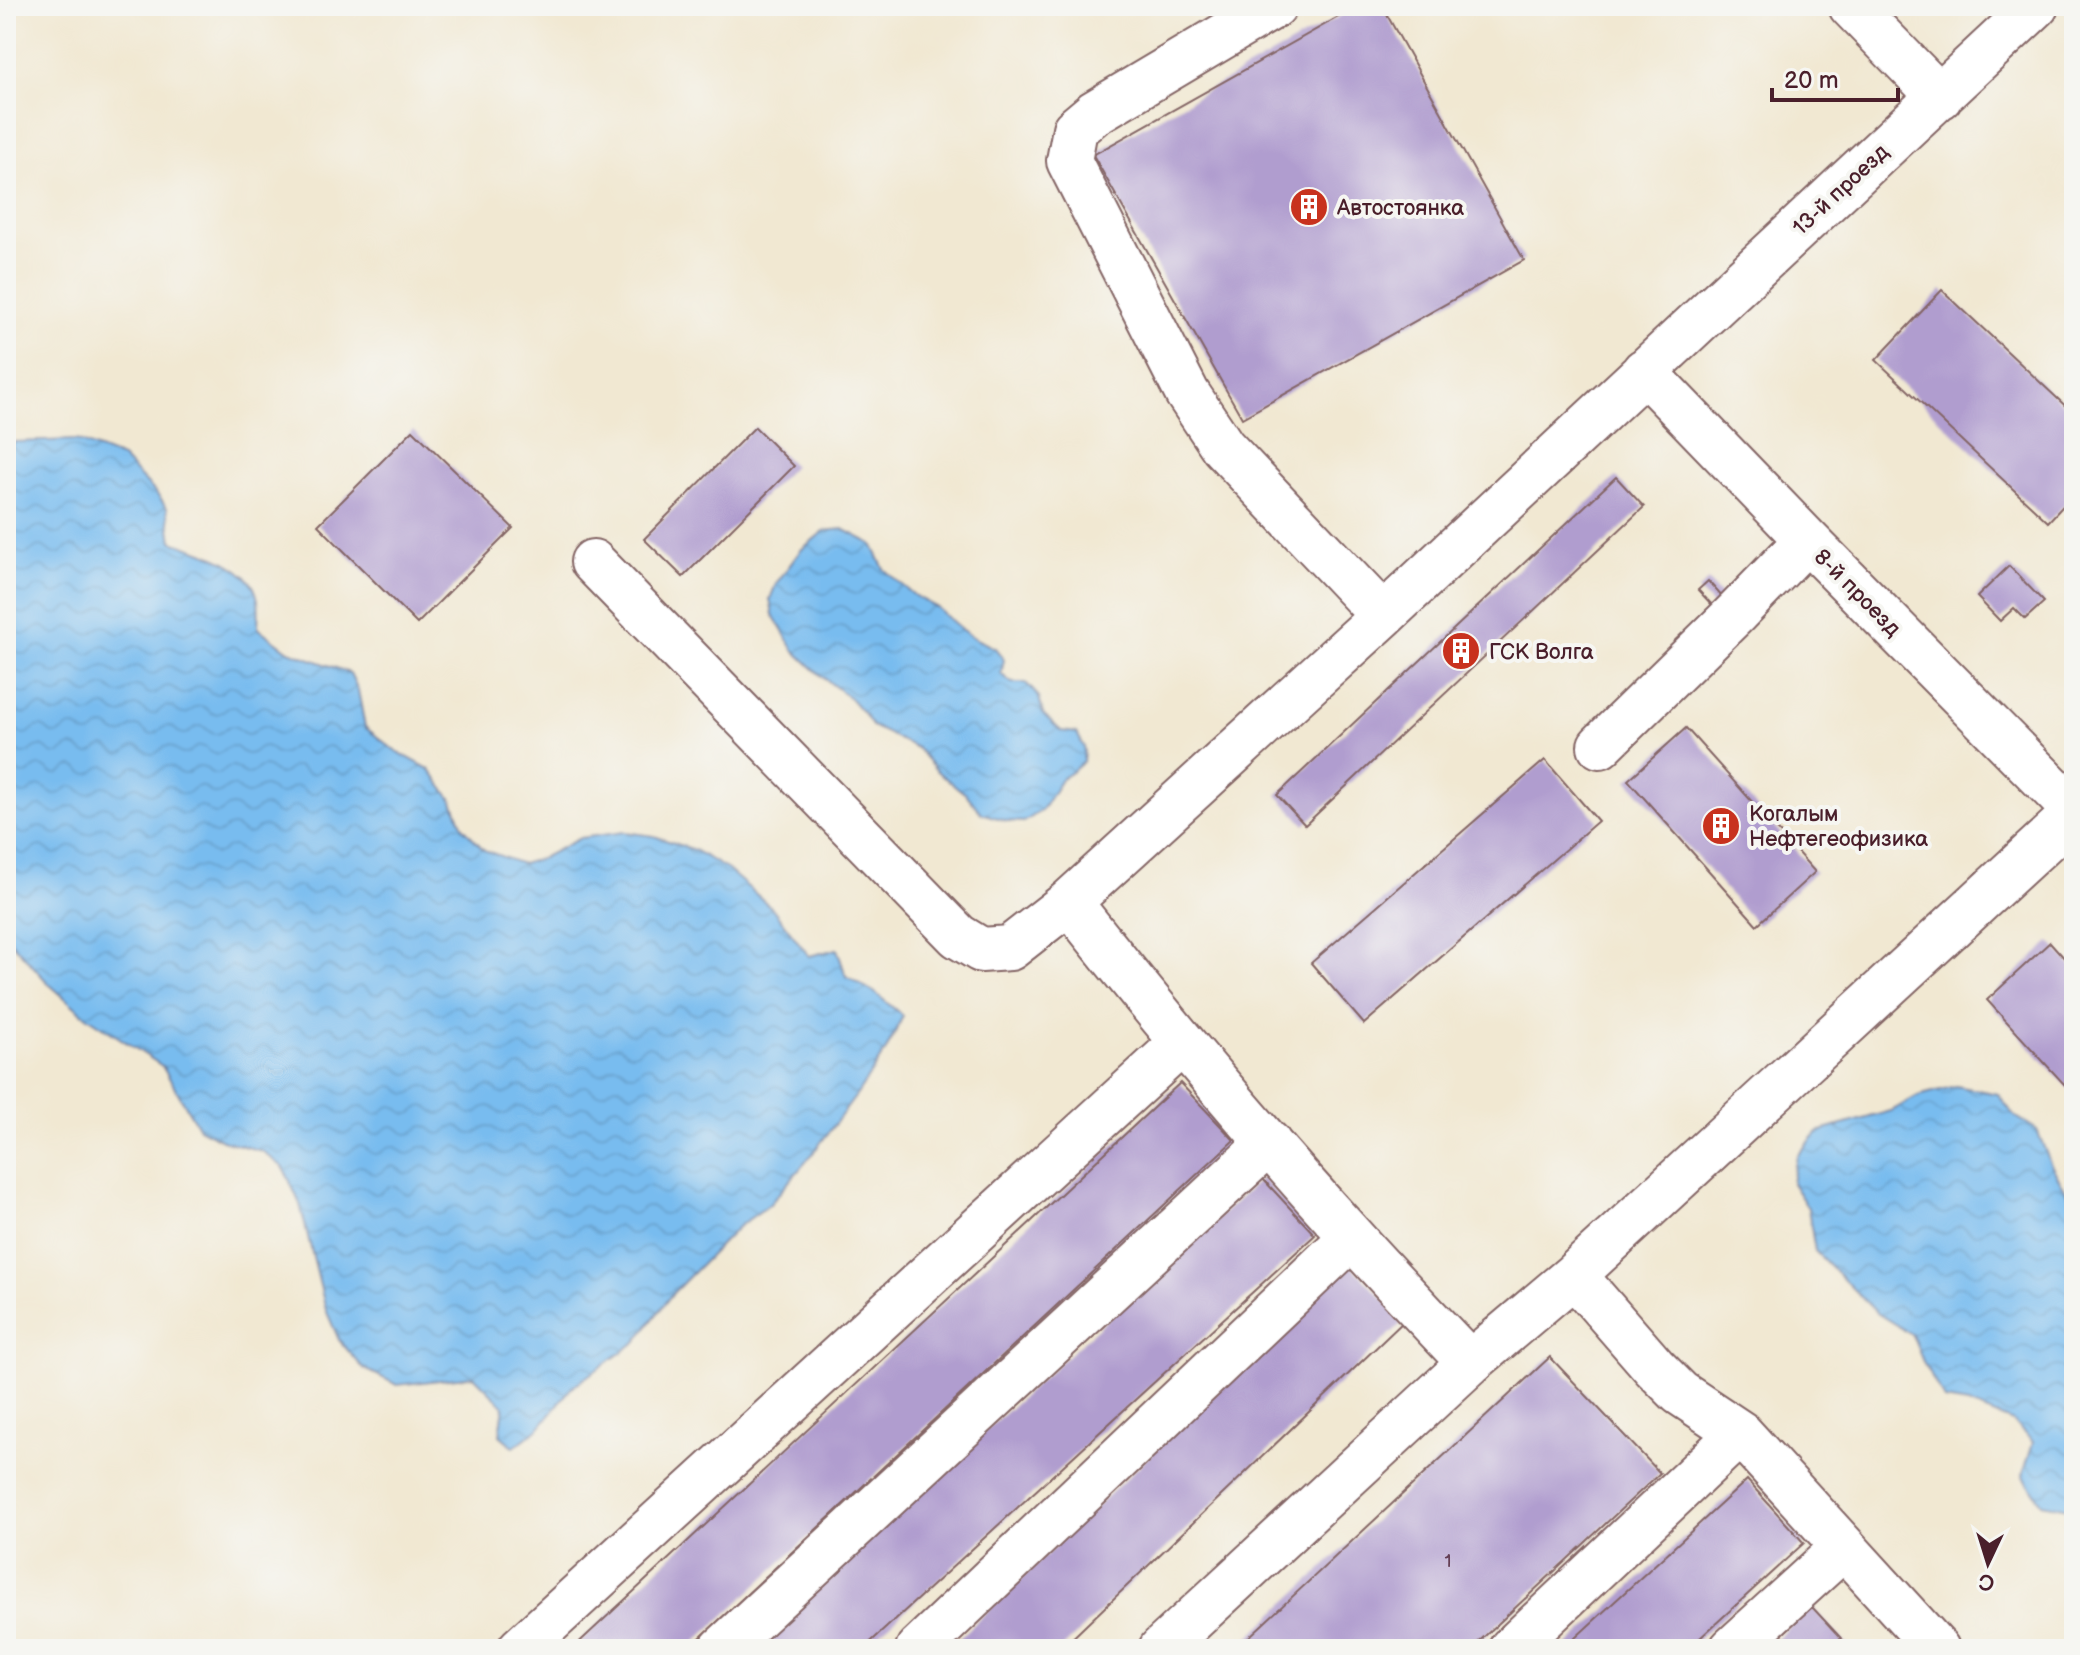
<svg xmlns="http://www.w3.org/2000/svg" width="2080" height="1655" font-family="'Balsamiq Sans',sans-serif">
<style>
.water{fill:url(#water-waves);stroke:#616e8d;stroke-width:2}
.building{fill:#b09dcf}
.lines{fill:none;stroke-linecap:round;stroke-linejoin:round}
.minor-casing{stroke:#846565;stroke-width:48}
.minor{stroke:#fff;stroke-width:44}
.labels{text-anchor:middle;stroke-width:8;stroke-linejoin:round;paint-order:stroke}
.number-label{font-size:18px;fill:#643e54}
.street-label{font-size:22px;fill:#4a1f2b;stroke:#f6f6f2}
.poi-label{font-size:22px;fill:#4a1f2b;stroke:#f6f6f2;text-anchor:start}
</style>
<defs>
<pattern id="water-waves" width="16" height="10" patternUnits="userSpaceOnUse" patternTransform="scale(2)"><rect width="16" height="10" fill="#78bcef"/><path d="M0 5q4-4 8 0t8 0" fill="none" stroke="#69a1cd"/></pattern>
</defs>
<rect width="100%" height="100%" fill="#f6f6f2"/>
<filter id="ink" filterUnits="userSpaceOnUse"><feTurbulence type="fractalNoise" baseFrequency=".0125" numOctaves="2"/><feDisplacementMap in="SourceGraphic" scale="16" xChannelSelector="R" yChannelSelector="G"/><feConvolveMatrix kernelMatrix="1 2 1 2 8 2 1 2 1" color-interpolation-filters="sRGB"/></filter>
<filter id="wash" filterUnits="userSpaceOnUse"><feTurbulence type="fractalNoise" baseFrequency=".006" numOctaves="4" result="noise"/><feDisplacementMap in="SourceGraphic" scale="32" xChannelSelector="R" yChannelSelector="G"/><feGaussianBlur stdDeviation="1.8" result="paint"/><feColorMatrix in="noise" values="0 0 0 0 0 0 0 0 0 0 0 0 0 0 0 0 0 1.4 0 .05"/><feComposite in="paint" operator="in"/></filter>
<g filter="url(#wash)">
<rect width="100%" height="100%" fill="#f1e8d2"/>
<path class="water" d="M76,440L122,458L155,492L167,508L172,541C199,551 250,564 257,596C260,605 258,618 258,628L289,651L350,673L358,690L365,727L394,750L429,769L453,801L463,827L484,850L522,864L542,858L580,838L624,832L654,836L694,850L728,870L772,908L809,956L837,949L846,976L874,992L903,1016L886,1050L858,1093L810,1157L770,1204L738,1227L671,1295L636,1342L572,1387L540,1427L514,1447L500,1435L504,1406L474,1376L397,1385L363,1368L339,1340L326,1310L300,1204L284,1168L262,1151L222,1140L199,1128L162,1066L82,1013L49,984L6,936V451L14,442Z
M843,529L872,544L884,569L897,581L915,596L936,607L962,630L976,639L995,648L1004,660L1001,674L1012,683H1026L1039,697L1043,714L1061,731L1077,733L1084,747L1083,762L1073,771L1062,778L1042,810L1024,822L1007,821L981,813L967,795L939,773L917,748L872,726L866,716L852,700L818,673L794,650L773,615L770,599L776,584L801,550L824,531Z
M1956,1086L1998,1094L2015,1116L2037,1130L2051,1165L2074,1204V1509L2042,1503L2023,1475L2033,1442L2013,1422L1968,1404L1945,1400L1924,1364L1912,1335L1877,1313L1815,1251L1808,1208L1792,1183L1797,1156L1818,1132L1891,1111L1918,1096Z"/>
<g id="blocks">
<path class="building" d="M1358,6H1382L1524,260L1242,418L1093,155Z
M1942,290L2074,414V494L2048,522L1876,360Z
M755,427L794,466L683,577L644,539Z
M413,430L513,528L417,624L318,525Z
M1616,477L1644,507L1305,825L1277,795Z
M2009,566L2044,602L2025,619L2014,608L2000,621L1977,597Z
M1708,581L1724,599L1715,608L1698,590Z
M1686,728L1815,872L1757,925L1628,780Z
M1545,760L1598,821L1364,1024L1311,963Z
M2050,942L2074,969V1095L1987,1000Z
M1180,1083L1234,1140L688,1649H572Z
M1262,1178L1315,1235L863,1649H747Z
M1350,1264L1404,1321L1061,1649H948Z
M1550,1357L1660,1473L1471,1649H1236Z
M1747,1480L1804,1543L1688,1649H1563Z
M1812,1607L1851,1649H1766Z"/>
</g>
</g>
<g filter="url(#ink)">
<use href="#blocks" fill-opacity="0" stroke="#846565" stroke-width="2"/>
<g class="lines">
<defs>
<path id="minor" d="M1274,6L1094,113L1075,129L1069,161L1187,393L1223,447L1383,616
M1851,6L1940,97
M1644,371L1807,540L2074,810
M593,562L958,936L981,950L1010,948L1069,902
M1600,746L1737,612L1807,540
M1470,1363C1431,1322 1391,1280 1353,1238C1254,1130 1160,1017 1069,902L1383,616L2036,6
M1740,1433L1937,1649
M520,1649L1182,1043
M722,1649L1269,1143
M918,1649L1352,1237
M1161,1649L1470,1363L1574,1275L2074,814
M1511,1649L1740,1433L1680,1393L1654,1367L1574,1275
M1732,1649L1844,1547"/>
</defs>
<use href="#minor" class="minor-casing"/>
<use href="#minor" class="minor"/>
</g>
</g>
<defs>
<symbol id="building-disc" viewBox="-11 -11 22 22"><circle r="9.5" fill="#c8321e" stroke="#f6f6f2"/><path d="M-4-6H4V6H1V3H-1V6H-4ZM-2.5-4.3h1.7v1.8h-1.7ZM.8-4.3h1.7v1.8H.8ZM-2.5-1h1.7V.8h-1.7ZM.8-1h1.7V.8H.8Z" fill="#fff"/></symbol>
</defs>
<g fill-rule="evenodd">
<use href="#building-disc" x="1287" y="185" width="44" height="44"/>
<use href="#building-disc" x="1439" y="629" width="44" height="44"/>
<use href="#building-disc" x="1699" y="804" width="44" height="44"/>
</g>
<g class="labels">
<g class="number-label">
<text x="1448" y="1567">1</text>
</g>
<g class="street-label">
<text transform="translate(1840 189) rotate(-43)" y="8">13-й проезд</text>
<text transform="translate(1858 592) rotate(45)" y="8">8-й проезд</text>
</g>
<g class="poi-label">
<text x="1337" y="215">Автостоянка</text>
<text x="1489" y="659">ГСК Волга</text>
<text x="1749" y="821">Когалым<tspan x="1749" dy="25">Нефтегеофизика</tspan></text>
</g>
</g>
<rect width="2080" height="1655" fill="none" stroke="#f6f6f2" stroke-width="32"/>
<g transform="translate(1988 1563) rotate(184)" stroke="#f6f6f2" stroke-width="6" paint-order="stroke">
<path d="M0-6L14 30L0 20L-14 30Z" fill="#4a1f2b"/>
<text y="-12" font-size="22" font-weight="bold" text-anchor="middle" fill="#4a1f2b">С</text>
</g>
<path d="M1772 88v12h126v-12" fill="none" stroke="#4a1f2b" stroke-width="4"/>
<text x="1784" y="88" font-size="24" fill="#4a1f2b" stroke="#f6f6f2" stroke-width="6" paint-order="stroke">20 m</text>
</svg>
